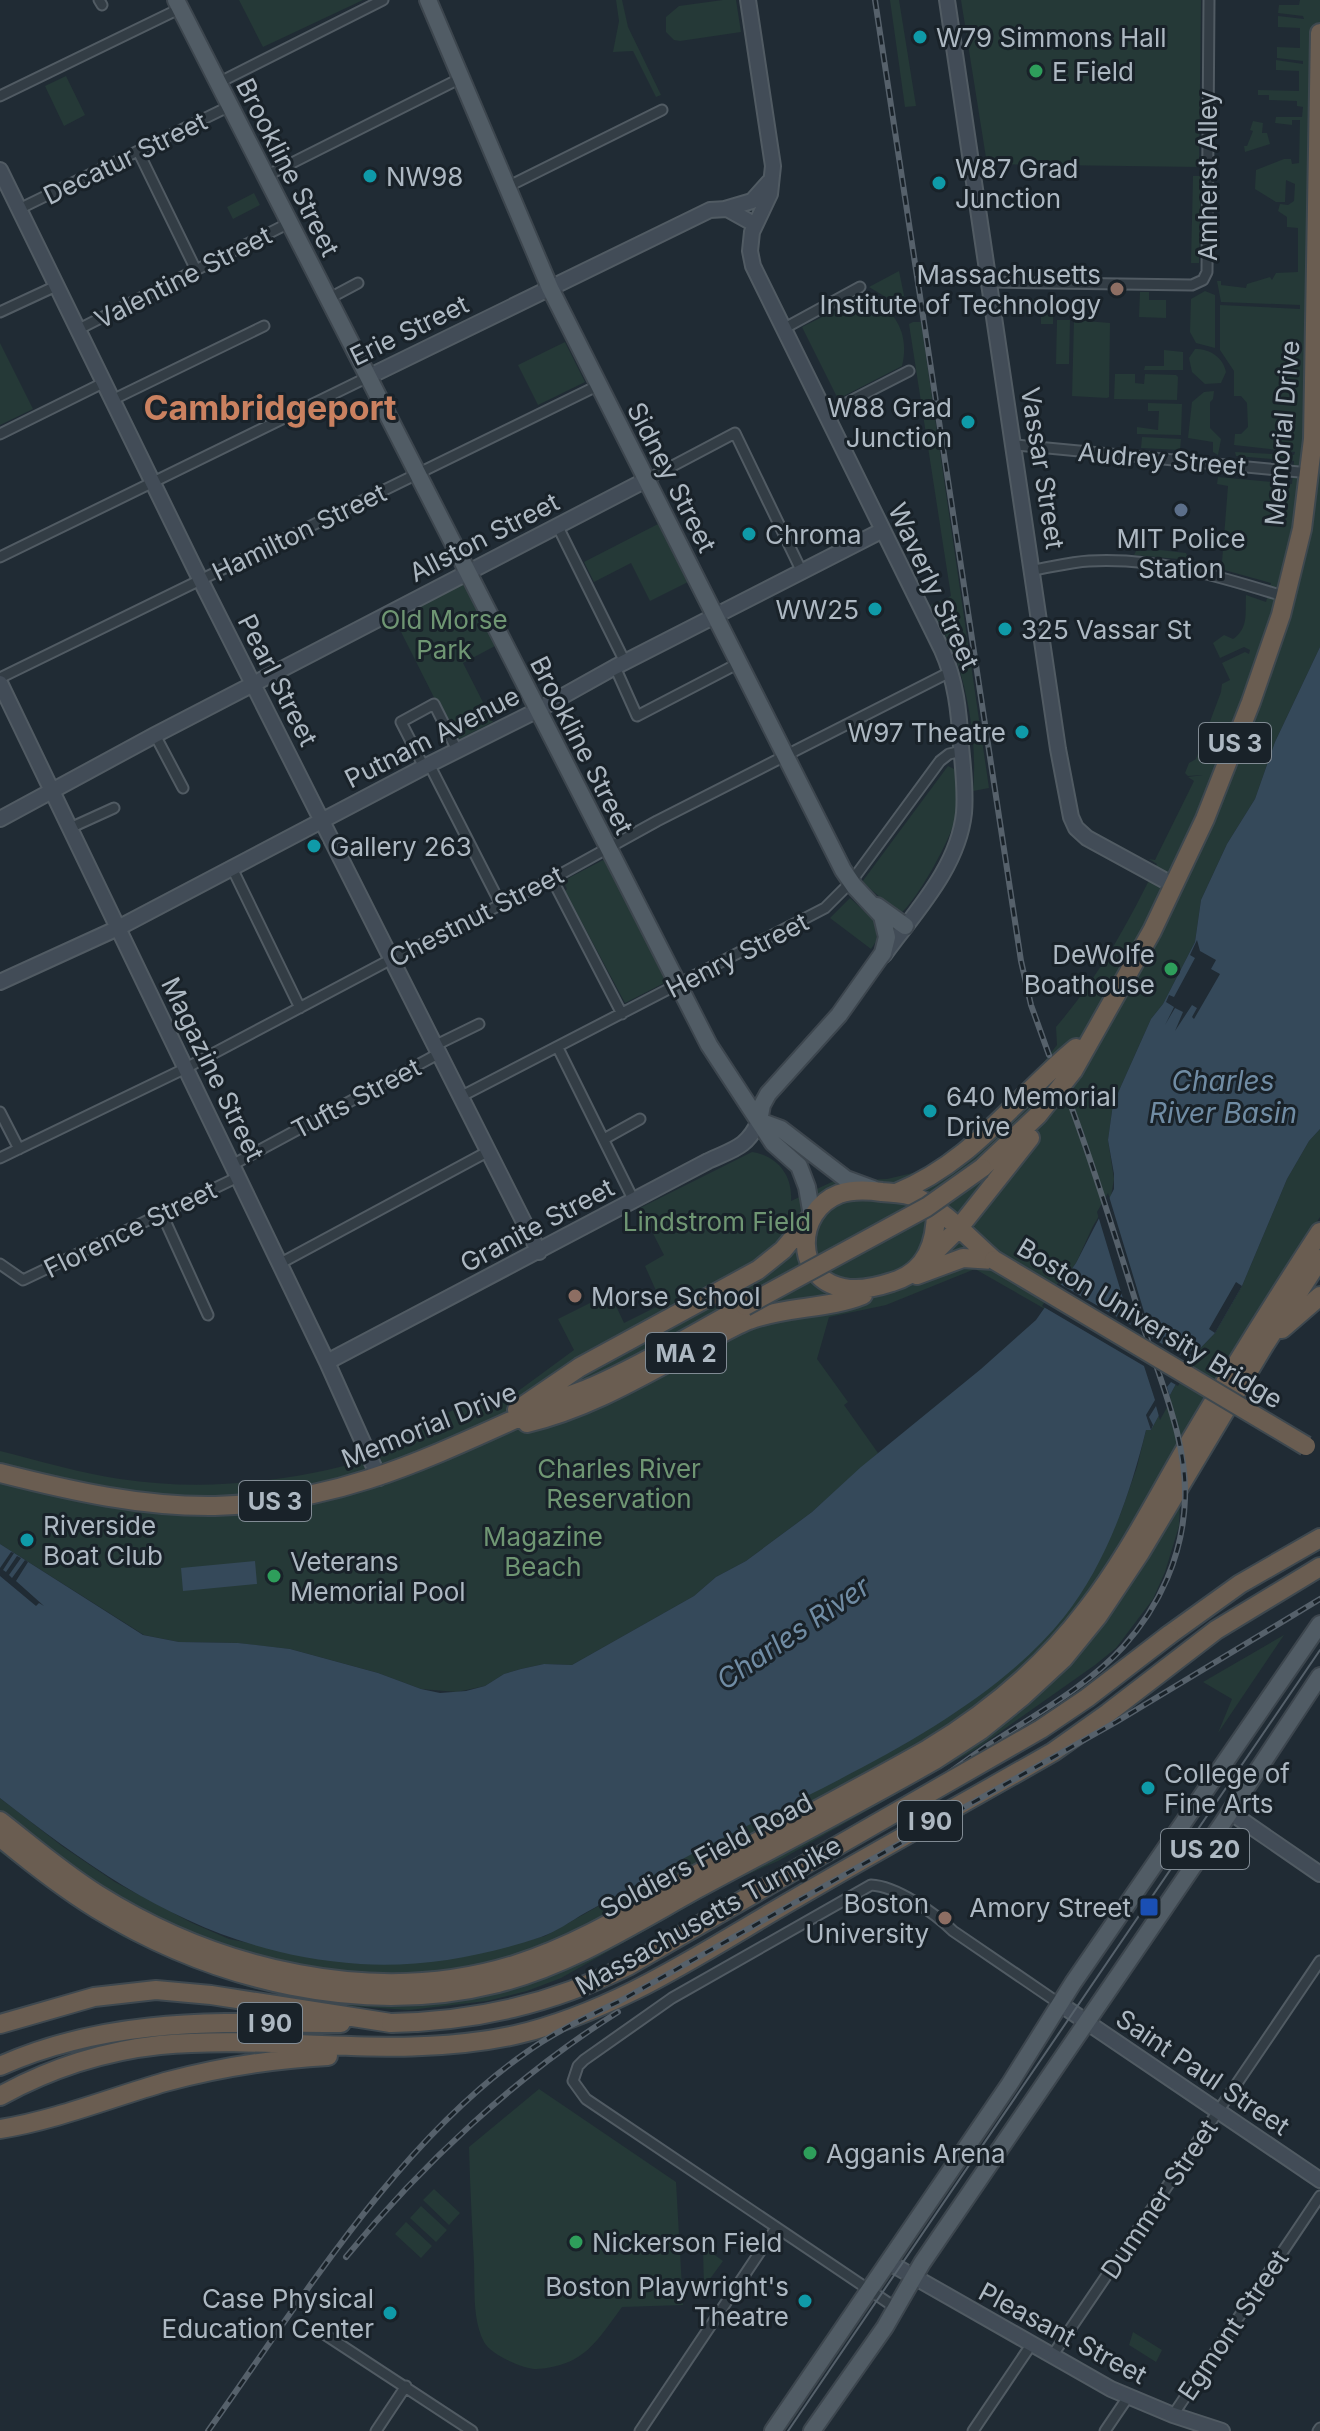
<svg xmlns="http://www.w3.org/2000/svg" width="1320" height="2431" font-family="Inter,sans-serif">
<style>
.green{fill:#253937}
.water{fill:#35495a}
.pier{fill:#202b34}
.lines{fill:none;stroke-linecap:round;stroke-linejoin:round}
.street-casing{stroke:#515b63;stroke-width:13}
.secondary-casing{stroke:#515b63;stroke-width:18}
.primary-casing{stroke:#3d464e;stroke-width:20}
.highway-casing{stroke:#3e484f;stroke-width:22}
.street{stroke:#333d45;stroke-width:9}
.secondary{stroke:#424c57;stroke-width:14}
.primary{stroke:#515c65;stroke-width:16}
.highway{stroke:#6a5d51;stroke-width:18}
.tram{stroke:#56616b;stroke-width:2}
.rail-casing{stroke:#56616b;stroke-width:6}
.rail{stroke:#192229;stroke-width:3;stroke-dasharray:9;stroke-linecap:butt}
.highway-bridge-casing{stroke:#3e484f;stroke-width:22;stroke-linecap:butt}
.highway-bridge{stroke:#6a5d51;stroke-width:18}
.culture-dot{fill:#0f9aa8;stroke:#192229;stroke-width:3}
.leisure-dot{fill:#2e9e5b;stroke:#192229;stroke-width:3}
.education-dot{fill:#8d6e63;stroke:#192229;stroke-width:3}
.service-dot{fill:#5c6f8a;stroke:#192229;stroke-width:3}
.transit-dot{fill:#1a4fb4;stroke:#192229;stroke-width:3}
.labels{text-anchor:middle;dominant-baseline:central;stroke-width:6;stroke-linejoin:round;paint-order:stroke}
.shield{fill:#192229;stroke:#818b94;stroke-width:2}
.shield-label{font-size:24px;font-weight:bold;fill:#adb8c2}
.poi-label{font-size:26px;fill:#adb8c2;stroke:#192229;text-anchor:start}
.street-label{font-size:26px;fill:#adb8c2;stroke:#192229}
.park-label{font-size:26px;fill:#6f9673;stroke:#192229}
.water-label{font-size:28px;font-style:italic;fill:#708ca4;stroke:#192229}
.district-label{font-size:34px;font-weight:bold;fill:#ca8160;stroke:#192229}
</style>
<rect width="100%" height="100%" fill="#202b34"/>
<path class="green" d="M239,0H363L263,47Z
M616,0H622L628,27L661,95L656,97L633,51L613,52L619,21Z
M723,0H736L741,32L680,41L674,40L666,32V17L679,6Z
M890,0H899L916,106L905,107Z
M961,0H1201L1199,167L987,164Z
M1300,0H1320V647L1275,742L1255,799L1227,844L1201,900L1195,942L1163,1004L1151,1019L1113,1104L1108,1140L1114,1179L1111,1196L1093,1226L1076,1263L1045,1309L975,1269L886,1305L829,1317L817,1359L848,1402L844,1405L878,1453L812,1512L746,1561L716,1577L694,1596L572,1665L544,1664L521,1669L504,1674L485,1686L457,1692L421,1689L378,1673L290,1649L237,1643L179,1642L144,1635L0,1544V1451C40,1461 80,1473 120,1479C206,1492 288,1482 371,1459L367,1450L477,1399L499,1405L574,1350L558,1319L610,1293L624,1323L662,1304L645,1266L664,1255L640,1208L752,1152C777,1156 793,1175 791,1201L834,1181L887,1179L921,1171L971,1134L1035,1073L1057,1045L1056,1027C1098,978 1129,922 1157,864L1149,859L1155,860L1194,781L1188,777L1203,775L1188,776L1185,773L1189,763L1196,759L1221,692L1222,684L1230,680L1222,663L1245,652L1249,654L1250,650L1244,647L1220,658L1213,643L1224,635L1233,639C1249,628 1245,613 1246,595L1266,602L1271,583L1210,566V562H1222L1228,486L1217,484L1218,477L1292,484L1294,461L1236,456L1235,452L1294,455L1295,452L1234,445L1235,434H1241L1248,427L1247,403L1241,396H1234V371L1220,350V305L1300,309V305L1221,302L1217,281H1221V285L1246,288L1247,284L1270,277L1272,280L1276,273L1298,272V228L1287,227V217L1278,211L1280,204L1288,205L1294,201L1295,184L1286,180L1285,202H1276L1255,189L1256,170L1284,159H1291L1292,164L1299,163L1300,120H1292V125L1275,123L1276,117H1302L1303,107L1297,106V101L1269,100V95H1258V90L1299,91V71L1276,70V60L1303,64V61L1277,58V47L1300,48V28L1278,27V16L1304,19L1303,16L1278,13L1279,5H1299Z
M66,76L85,115L64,126L45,86Z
M1253,121L1263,123L1262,133H1267L1270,144L1245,152L1244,146H1247L1253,131L1250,130Z
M1193,176H1201L1199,263H1191Z
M254,193L260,205L233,219L227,207Z
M899,271L906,305L904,308L869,287Z
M1205,291L1215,295V348L1196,343L1190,332L1191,299Z
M1140,292H1149V300H1166V318L1139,317Z
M868,294C895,311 910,333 902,366L838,399L802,327Z
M1022,299H1040V310H1053V324H1041V313H1021Z
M1057,320H1070L1069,364H1056Z
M1074,320L1110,323L1109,397L1107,398L1072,396Z
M913,322H921L989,788L973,791C977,750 970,701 957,662C950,643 939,624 931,605L951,596L909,324Z
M565,342L585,382L538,405L518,365Z
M0,343L33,409L0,425Z
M1195,349C1210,349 1223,357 1226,372L1221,383L1205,384L1192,372L1189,358Z
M1164,350L1183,352V370H1144L1145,366H1164Z
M1115,374H1135V383L1144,384L1145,374L1176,375L1178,377L1177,400L1114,399Z
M1214,391L1213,399L1210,402V428L1221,439L1218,455L1213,452V442L1188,438L1192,402L1204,392Z
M1148,403L1182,404L1181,435L1137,434V427L1158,430L1159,411H1148Z
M1142,437L1181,439L1180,450L1141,448Z
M658,524L688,582L650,601L631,563L594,582L584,562Z
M1160,550L1186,553L1189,560L1134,555L1136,551Z
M464,584L495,646L463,663L493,722L456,741L395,620Z
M948,766L956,770C957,783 959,796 958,809C955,832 918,900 900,914L862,882Z
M603,860L607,863L666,982L625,1003L565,891L567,889L563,881Z
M850,898L876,922L877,940L871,949L830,918Z
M1320,1129V1217L1279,1280L1180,1497L1179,1526L1165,1572L1153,1599L1116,1648L1095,1665L976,1749L778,1861L733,1881L561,1978L527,1991L487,2001L409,2010L335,2005L248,1987L187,1966L123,1937L63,1899L0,1852V1798L62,1846L115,1882L192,1923L229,1939L360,1964L413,1963L461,1957L545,1936L693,1853L856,1770L1120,1515L1137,1467L1146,1430H1151L1189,1360L1215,1333L1242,1286L1287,1179L1309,1141Z
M1284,1635L1282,1638L1218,1733L1232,1699L1203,1682Z
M539,2089L676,2182L683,2305L622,2307C597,2341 584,2366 537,2369C523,2369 491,2355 484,2342C472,2319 475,2288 474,2263C472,2224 470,2186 469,2147Z
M434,2189L460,2213L449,2225L423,2200Z
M421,2206L447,2230L436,2242L410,2218Z
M406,2222L432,2246L421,2258L395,2234Z
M705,2248L723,2261L704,2287L703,2250Z
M1133,2332L1162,2350L1156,2362L1129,2345Z"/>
<path class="water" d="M1320,647V1129L1309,1141L1287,1179L1242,1286L1215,1333L1189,1360L1151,1430H1146C1130,1495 1106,1564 1064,1617C978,1725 810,1791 690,1855C655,1874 620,1894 585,1913C571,1921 556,1932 541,1937C484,1956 420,1968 360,1964C214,1954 111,1885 0,1798V1544L143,1635L179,1642L238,1643L290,1649L378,1673L421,1689L440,1693L466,1691L485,1686L504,1674L521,1669L544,1664L572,1665L694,1596L716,1577L746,1561L812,1512L861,1467L981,1369L1036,1320L1076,1263L1114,1189V1174L1108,1140L1113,1104L1151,1019L1163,1004L1195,942L1201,900L1227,844L1255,799L1275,742Z
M255,1561L257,1584L183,1591L181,1568Z"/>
<path class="pier" d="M1197,940L1200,951L1216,960L1211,969L1220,974L1194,1019L1192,1017L1197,1008L1192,1005L1175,1031L1183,1012L1175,1008L1165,1025L1174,1007L1166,1002L1169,995L1174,997L1195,958L1190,955Z
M1108,1193L1152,1338L1181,1355L1188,1350L1196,1351L1185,1357L1192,1362L1178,1386L1171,1382L1167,1387L1171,1400L1160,1420L1156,1406L1149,1417L1153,1425L1151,1430L1146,1415L1155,1400L1144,1366L1042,1306L1058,1283L1131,1325L1097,1212Z
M1236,1282L1242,1286L1215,1333L1209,1329Z
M11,1552L14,1553L3,1570L6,1572L17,1556L21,1558L9,1575L12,1578L25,1560L28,1562L16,1581L44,1606L39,1603L36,1606L0,1576V1568Z"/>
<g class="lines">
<defs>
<path id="street" d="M99,0L102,5
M218,83L383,0
M0,96L181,8
M138,151L196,270
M266,176L461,78
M507,187L662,110
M19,209L230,106
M990,282L1192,285L1203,280L1207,272L1209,0
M328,299L358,283
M0,312L56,286
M783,329L860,287
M77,330L289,223
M112,400L264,326
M825,414L909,371
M0,434L103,383
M1015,445L1310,473
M646,480L735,433L802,572
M558,527L625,662
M0,557L368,377
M1034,570C1052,567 1071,562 1089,561C1158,557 1222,577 1286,597
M615,667L637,716L739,663
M0,678L599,385
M155,735L183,788
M429,764L501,905
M424,767L401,722L434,704L457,750
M70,828L114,808
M232,868L300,1008
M552,879L622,1014
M434,1046L479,1024
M558,1048L634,1201
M460,1097L825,908L851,882L940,761L949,754L962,751
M0,1112L19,1149
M604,1139L640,1119
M0,1158L186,1068L384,963L552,879L657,821L950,672
M232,1165L438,1054
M162,1214L208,1315
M0,1264L23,1280L238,1177
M279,1264L487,1152
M896,2308L586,2099L573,2081L578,2066L584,2060L672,1998L871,1885C896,1886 935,1913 953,1931L1060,2004
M318,2330L472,2431
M1052,2356L1320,1961
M1173,2415L1320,2196
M376,2431L406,2386
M640,2431L776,2228
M973,2431L1031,2345
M1105,2431L1128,2397
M1318,2431L1320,2428"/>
<path id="secondary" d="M748,0L773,166L770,194L752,232L750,251L753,266L942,650C956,681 959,712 961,746C963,768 966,791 964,813C958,868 915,912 884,955
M947,0L1058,749L1071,817L1076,828L1087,838L1175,886
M0,170L195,569L539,1252
M725,209L752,201L769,182
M368,377L710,210L727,209L754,224
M0,683L327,1362L379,1478
M0,819L155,735L646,480
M0,982L118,928L424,767L538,710L615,667L883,530
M327,1362L708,1161C733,1149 747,1148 759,1121
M1230,1812L1320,1874
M1060,2004L1320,2180
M888,2262L1111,2389L1173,2415L1222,2431"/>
<path id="primary" d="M176,0L709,1045L773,1143L799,1166L807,1187L812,1216
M428,0L550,288L843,870L854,886L882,916L887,937L883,953L839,1015L768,1094L762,1105L759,1121
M877,906L905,926
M759,1121L781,1129L846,1179L873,1189
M773,2431L1009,2085L1073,1983L1320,1624
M812,2431L885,2327L922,2263L1224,1821L1320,1676"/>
<path id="highway" d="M982,1168L1038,1115L1073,1071L1152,931L1205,819L1251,702L1281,615L1302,529L1313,439L1320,33
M896,1193C973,1162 1015,1098 1076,1048
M936,1210C936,1242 927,1272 892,1282C877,1287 859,1291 844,1288C793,1279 795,1211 839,1194C853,1189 868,1190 882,1192C894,1193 907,1193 918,1198C946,1212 971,1240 994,1260
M931,1256L958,1229L1030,1138
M917,1275L963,1258L994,1260
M1282,1329L1320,1296
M517,1410L580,1367L758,1270L783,1250L808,1220
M527,1423C586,1409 637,1379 689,1351C709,1341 729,1328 749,1320C787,1306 829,1309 863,1295
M0,1473C71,1491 142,1507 215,1506C344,1502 430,1457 544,1406C560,1398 578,1393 594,1386C646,1363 695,1333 745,1306
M1169,1635L1240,1584L1320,1538
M0,1821C32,1846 62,1872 97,1894C218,1970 375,2008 514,1965C582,1944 643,1904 704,1870C779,1830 854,1791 928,1749C989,1712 1044,1666 1087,1609C1129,1555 1160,1491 1195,1433C1235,1365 1277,1298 1320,1232
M0,1837C31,1863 63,1888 97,1909C215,1981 363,2017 498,1983C569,1965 632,1925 695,1890C775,1847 856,1805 935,1760L981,1730L1023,1696L1063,1659L1098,1616L1140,1553L1265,1344L1320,1259
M0,2024L94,1997L156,1990L211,1995L391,2023
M0,2066C112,2016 222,2023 341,2023
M0,2096C49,2069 104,2051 160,2045C278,2034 398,2061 515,2035C615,2012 703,1952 791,1901C878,1850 966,1802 1053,1752L1108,1713L1216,1630L1320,1567
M0,2129C56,2120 110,2098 165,2082C217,2068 273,2059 328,2056"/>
</defs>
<use href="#street" class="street-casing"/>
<use href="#secondary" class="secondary-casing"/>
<use href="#primary" class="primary-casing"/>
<use href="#highway" class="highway-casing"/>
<use href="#street" class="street"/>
<use href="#secondary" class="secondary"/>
<use href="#primary" class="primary"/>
<use href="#highway" class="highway"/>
<path class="tram" d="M788,2431L1320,1650"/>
<defs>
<path id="rail" d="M875,0L1021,961L1031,1005L1049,1055
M644,1962C712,1923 783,1887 849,1845C896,1814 940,1778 987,1746C1031,1717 1088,1686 1123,1647C1160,1606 1183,1555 1185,1499C1187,1443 1163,1388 1146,1335C1122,1258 1099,1181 1071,1106
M346,2257C422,2164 516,2076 618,2012
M208,2431C299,2304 395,2145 524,2054C554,2032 587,2017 620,2001L1116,1722L1320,1599"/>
</defs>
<use href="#rail" class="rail-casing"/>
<use href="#rail" class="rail"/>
<defs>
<path id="highway-bridge" d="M994,1260L1306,1446
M745,1306L927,1207L982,1168
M391,2023C476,2021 552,2004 628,1966L1041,1729L1087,1698L1169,1635"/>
</defs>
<use href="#highway-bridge" class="highway-bridge-casing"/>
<use href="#highway-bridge" class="highway-bridge"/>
</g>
<g class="culture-dot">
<circle cx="920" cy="37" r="8"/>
<circle cx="370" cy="176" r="8"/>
<circle cx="939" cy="183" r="8"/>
<circle cx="968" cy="422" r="8"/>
<circle cx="749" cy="534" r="8"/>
<circle cx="875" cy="609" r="8"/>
<circle cx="1005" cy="629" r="8"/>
<circle cx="1022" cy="732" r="8"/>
<circle cx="314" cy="846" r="8"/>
<circle cx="930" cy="1111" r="8"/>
<circle cx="27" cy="1540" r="8"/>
<circle cx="1148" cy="1788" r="8"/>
<circle cx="805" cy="2301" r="8"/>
<circle cx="390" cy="2313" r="8"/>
</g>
<g class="leisure-dot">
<circle cx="1036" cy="71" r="8"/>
<circle cx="1171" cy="969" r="8"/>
<circle cx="274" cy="1576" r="8"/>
<circle cx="810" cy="2153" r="8"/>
<circle cx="576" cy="2242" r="8"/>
</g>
<g class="education-dot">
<circle cx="1117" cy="289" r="8"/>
<circle cx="575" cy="1296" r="8"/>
<circle cx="945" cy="1918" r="8"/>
</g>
<circle class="service-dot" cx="1181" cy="510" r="8"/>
<rect class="transit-dot" x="1139" y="1897" width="20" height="20" rx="4"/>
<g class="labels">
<g class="shield">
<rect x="1199" y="723" width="72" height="40" rx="6"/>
<rect x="646" y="1333" width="80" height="40" rx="6"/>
<rect x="239" y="1481" width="72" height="40" rx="6"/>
<rect x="898" y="1801" width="64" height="40" rx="6"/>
<rect x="1161" y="1829" width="88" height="40" rx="6"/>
<rect x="238" y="2003" width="64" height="40" rx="6"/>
</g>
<g class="shield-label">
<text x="1235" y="743">US 3</text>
<text x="686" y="1353">MA 2</text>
<text x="275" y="1501">US 3</text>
<text x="930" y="1821">I 90</text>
<text x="1205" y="1849">US 20</text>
<text x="270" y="2023">I 90</text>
</g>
<g class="poi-label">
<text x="936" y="37">W79 Simmons Hall</text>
<text x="1052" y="71">E Field</text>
<text x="955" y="168">W87 Grad<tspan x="955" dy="30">Junction</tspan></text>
<text x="386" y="176">NW98</text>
<text x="1101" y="274" text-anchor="end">Massachusetts<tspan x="1101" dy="30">Institute of Technology</tspan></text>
<text x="952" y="407" text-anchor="end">W88 Grad<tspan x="952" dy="30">Junction</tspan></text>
<text x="765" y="534">Chroma</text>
<text x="1181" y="538" text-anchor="middle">MIT Police<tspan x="1181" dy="30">Station</tspan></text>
<text x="859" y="609" text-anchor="end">WW25</text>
<text x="1021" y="629">325 Vassar St</text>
<text x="1006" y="732" text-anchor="end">W97 Theatre</text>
<text x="330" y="846">Gallery 263</text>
<text x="1155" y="954" text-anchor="end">DeWolfe<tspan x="1155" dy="30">Boathouse</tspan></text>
<text x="946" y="1096">640 Memorial<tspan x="946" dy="30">Drive</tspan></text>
<text x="591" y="1296">Morse School</text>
<text x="43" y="1525">Riverside<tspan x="43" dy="30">Boat Club</tspan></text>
<text x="290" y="1561">Veterans<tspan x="290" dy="30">Memorial Pool</tspan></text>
<text x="1164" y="1773">College of<tspan x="1164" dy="30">Fine Arts</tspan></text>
<text x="929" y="1903" text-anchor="end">Boston<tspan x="929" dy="30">University</tspan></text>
<text x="1131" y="1907" text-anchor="end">Amory Street</text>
<text x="826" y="2153">Agganis Arena</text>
<text x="592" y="2242">Nickerson Field</text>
<text x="789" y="2286" text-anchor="end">Boston Playwright's<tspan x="789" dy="30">Theatre</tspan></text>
<text x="374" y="2298" text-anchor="end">Case Physical<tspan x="374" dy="30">Education Center</tspan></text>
</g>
<g class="street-label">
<text transform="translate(125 158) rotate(-26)">Decatur Street</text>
<text transform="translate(288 167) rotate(63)">Brookline Street</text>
<text transform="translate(1207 176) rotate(-90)">Amherst Alley</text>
<text transform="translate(183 277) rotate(-27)">Valentine Street</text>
<text transform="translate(409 330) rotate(-26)">Erie Street</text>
<text transform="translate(1282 433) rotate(-85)">Memorial Drive</text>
<text transform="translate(1162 459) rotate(5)">Audrey Street</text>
<text transform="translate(1043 468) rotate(81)">Vassar Street</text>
<text transform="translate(672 477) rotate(63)">Sidney Street</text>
<text transform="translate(299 532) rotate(-26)">Hamilton Street</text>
<text transform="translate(484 537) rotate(-27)">Allston Street</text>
<text transform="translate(934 586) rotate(65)">Waverly Street</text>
<text transform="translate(278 680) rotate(63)">Pearl Street</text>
<text transform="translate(432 737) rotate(-27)">Putnam Avenue</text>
<text transform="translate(582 745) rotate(63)">Brookline Street</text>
<text transform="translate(476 916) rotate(-27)">Chestnut Street</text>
<text transform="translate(737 955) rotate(-27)">Henry Street</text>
<text transform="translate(213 1069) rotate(64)">Magazine Street</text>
<text transform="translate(356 1098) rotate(-28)">Tufts Street</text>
<text transform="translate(537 1225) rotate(-28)">Granite Street</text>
<text transform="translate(130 1229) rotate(-26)">Florence Street</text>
<text transform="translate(1150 1323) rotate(31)">Boston University Bridge</text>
<text transform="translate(429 1425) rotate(-22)">Memorial Drive</text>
<text transform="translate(706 1855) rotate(-28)">Soldiers Field Road</text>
<text transform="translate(708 1915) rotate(-29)">Massachusetts Turnpike</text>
<text transform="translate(1203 2072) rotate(34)">Saint Paul Street</text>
<text transform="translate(1159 2199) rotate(-56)">Dummer Street</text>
<text transform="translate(1233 2325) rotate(-56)">Egmont Street</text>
<text transform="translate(1063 2333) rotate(28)">Pleasant Street</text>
</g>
<g class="park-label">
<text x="444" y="619">Old Morse<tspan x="444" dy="30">Park</tspan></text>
<text x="717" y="1221">Lindstrom Field</text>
<text x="619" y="1468">Charles River<tspan x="619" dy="30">Reservation</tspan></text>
<text x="543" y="1536">Magazine<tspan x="543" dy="30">Beach</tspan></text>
</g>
<g class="water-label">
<text x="1223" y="1081">Charles<tspan x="1223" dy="32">River Basin</tspan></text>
<text transform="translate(793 1633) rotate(-34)">Charles River</text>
</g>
<g class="district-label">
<text x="270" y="407">Cambridgeport</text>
</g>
</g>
</svg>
